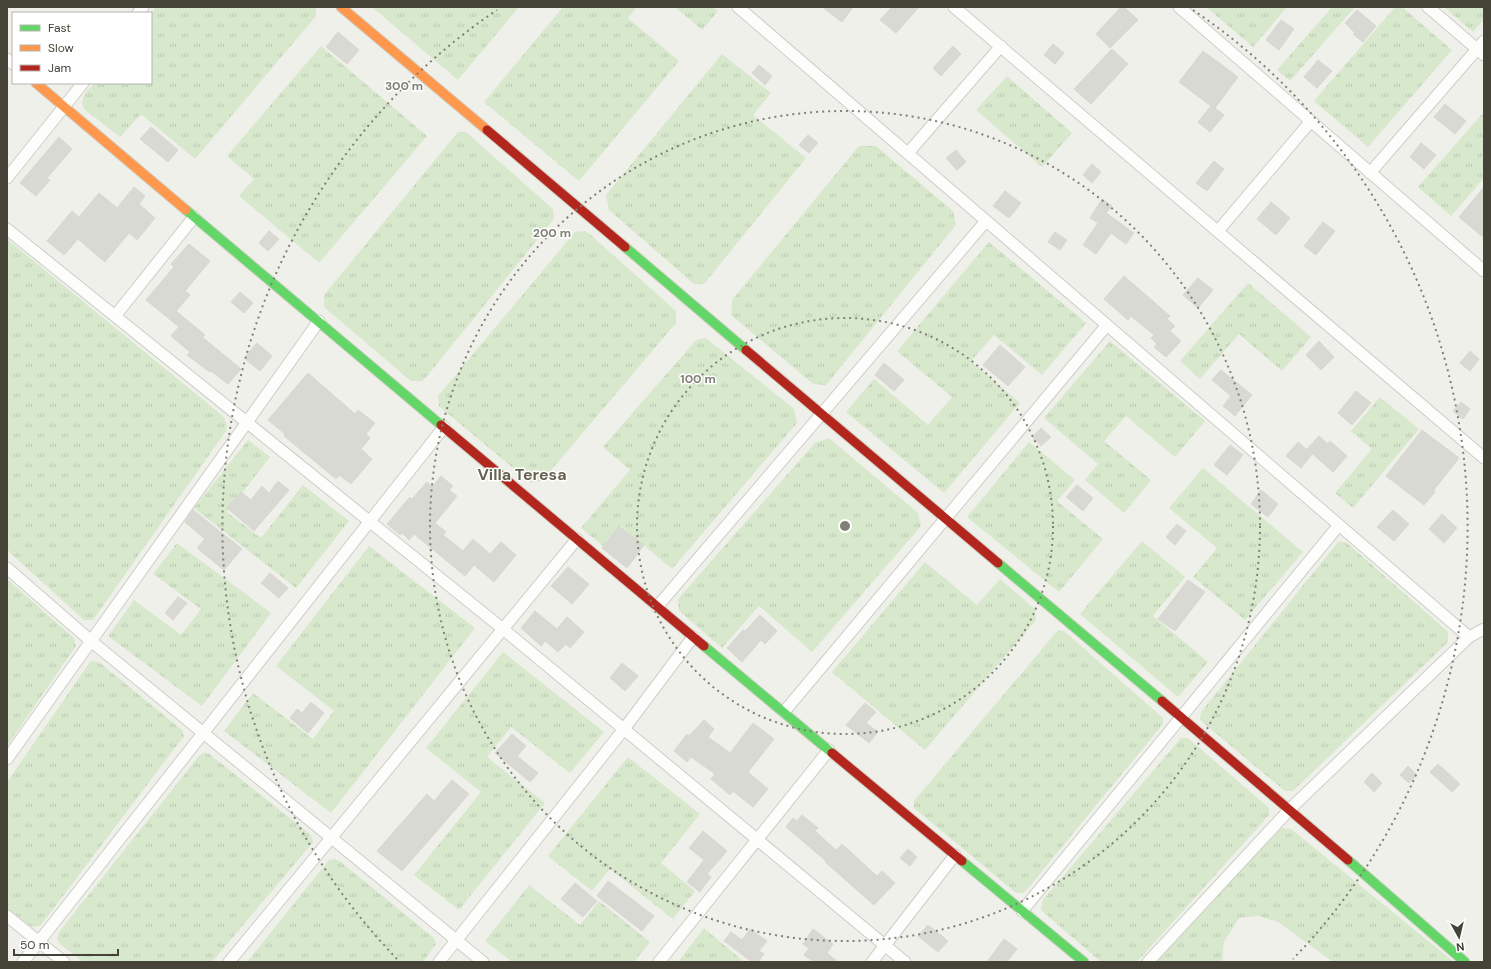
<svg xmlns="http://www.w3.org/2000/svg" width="1491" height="969" font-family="'DM Sans',sans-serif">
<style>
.grass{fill:url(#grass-tufts)}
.building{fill:#d9d9d3;stroke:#d8d7d0}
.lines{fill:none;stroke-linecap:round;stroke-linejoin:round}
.street-casing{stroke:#cecec8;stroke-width:13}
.fast-casing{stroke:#cecec2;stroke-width:11}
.slow-casing{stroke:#cecec2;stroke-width:11}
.jam-casing{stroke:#cecec2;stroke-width:11}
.street{stroke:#fdfdfc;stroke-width:11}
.fast{stroke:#63d668;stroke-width:9}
.slow{stroke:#ff974d;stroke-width:9}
.jam{stroke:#b3261e;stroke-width:9}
.ring{fill:none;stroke:#818076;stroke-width:2;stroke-dasharray:2 4}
.labels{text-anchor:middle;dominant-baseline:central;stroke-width:3;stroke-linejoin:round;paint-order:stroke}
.district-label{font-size:16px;font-weight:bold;fill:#666350;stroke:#fff}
.centre{fill:#818076;stroke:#fff;stroke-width:2}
.ring-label{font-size:12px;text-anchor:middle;font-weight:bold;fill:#818076;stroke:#fff;stroke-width:3;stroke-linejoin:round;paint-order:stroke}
</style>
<defs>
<pattern id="grass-tufts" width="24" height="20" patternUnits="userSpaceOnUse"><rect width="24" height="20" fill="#d7e8cd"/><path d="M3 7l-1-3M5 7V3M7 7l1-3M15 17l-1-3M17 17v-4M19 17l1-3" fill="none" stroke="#bac8b1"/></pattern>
</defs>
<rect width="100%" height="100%" fill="#f0f0ea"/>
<path class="grass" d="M156,7H316V16L195,159L141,114L120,137L84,109C79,97 87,92 94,83H151V14Z
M372,7H519L458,80Z
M563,7H637L628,18L679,61L579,181L484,102Z
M675,7H713L718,11L702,30Z
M1206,7H1287L1253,47Z
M1332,7H1355L1290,81L1277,70Z
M1395,7H1402L1452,50L1368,147L1314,101Z
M1444,7H1484V19L1473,32Z
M321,46L427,136L319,263L239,196L254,179L227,156Z
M722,54L771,93L753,115L806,158L704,284H694L609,210L606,195Z
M1007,76L1072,133L1042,167L976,110Z
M1484,112V178L1451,216L1418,187Z
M458,132H466L553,209L554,219L423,381H411L324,307V295Z
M859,146H876L953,211L956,225L826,385L813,384L731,315L732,300Z
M586,231L676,311V323L542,481L531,483L439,406L438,396L575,232Z
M7,239L224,417L227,425L226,431L93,620H84L7,550Z
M989,242L1086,323L1042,375L994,335L971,361L1020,403L944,493L846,412L874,379L928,425L952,397L897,351Z
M1248,283L1311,337L1282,371L1239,334L1200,379L1180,361Z
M706,338L794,409L797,423L672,569L621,526L603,546L581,528L630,470L603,447L696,340Z
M1110,341L1205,421L1175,457L1126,416L1104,441L1151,480L1124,513L1085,480L1098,464L1044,418Z
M1380,397L1419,429L1353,508L1335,493L1372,449L1351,431Z
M829,438L918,513L921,526L812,652L759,606L722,648L679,611L678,599L815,443Z
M248,440L270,457L227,512L261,538L303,485L349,521L296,588L194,508Z
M1029,442L1075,480L1057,501L1103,539L1059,592L967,517Z
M1203,468L1303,552L1245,620L1193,577L1217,548L1169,508Z
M1142,541L1185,577L1153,616L1208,662L1178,697L1080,614Z
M1338,542H1346L1448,632V642L1293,791H1285L1200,720L1201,712Z
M177,543L271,613L202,706L108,636L134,600L181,635L201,609L153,574Z
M369,546L475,628L331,813L224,731L253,693L313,739L334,711L276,666Z
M925,562L977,605L1000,579L1035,609L1036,620L925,750L832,672Z
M7,579L74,638L76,646L7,746Z
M1058,630L1064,631L1163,718V724L1024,893H1016L914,808V801Z
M503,652L604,732L570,773L511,727L487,757L545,803L459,910L414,875L481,792L426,748Z
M94,661L99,662L182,730L184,736L41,925L35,927L30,926L7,908V782L90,662Z
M1181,738H1188L1269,808V815L1137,962H1101L1041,910L1042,901Z
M203,753H208L311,835L313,842L309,847L212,962H83L60,944L57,939L59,932L199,756Z
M628,757L700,814L661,863L695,891L673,919L610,869L592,891L548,856Z
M1282,828L1291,829L1454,962H1333L1278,922L1258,916L1239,918L1224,942L1222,962H1156L1278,831Z
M335,859L341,862L434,938L436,944L423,962H247L329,860Z
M529,885L580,925L599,901L650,942L634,962H512L485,941Z
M704,928L744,962H678Z"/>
<path class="building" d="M822,7H853L842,22Z
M892,7H919L896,33L880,20Z
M1121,7H1124L1138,20L1110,48L1096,34Z
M1357,10L1376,26L1363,42L1353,34L1355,33L1345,23Z
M1281,20L1294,29L1279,50L1266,40Z
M338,32L359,50L347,64L326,47Z
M1053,44L1064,53L1055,64L1044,55Z
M953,46L961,54L941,76L933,68Z
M1112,49L1128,64L1091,104L1074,89Z
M1203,51L1238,77L1215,108L1224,115L1210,132L1198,122L1211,106L1179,82Z
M1318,60L1332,71L1317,88L1304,77Z
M759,65L772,76L765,85L752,73Z
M1445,104L1466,121L1455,134L1434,117Z
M151,127L178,150L168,162L140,139Z
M808,135L818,143L809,153L799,145Z
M59,137L72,149L47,178L50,180L36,196L20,183Z
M1421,143L1436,155L1424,169L1410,157Z
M956,150L966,162L957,170L946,158Z
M1214,161L1224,169L1207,191L1196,183Z
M1092,164L1101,172L1092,183L1083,175Z
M134,187L145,196L139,204L155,218L137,240L129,233L105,262L78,239L64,255L47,241L72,211L79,217L99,193L117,208Z
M1484,187V238L1459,217Z
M1005,191L1021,203L1009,218L993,206Z
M1102,199L1112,206L1106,213L1134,233L1126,244L1111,233L1096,254L1083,245L1098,223L1090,218Z
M1271,202L1290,218L1276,235L1257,219Z
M1323,222L1335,231L1316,255L1304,246Z
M269,231L279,239L268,251L259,243Z
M1055,232L1067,240L1060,250L1048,242Z
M189,244L210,261L185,291L190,295L176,311L205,335L202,337L241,369L228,384L211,371L210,372L187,355L190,352L171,336L179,327L146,300L174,267L171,264Z
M1124,276L1170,316L1167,319L1175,326L1170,331L1181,341L1166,357L1154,347L1157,344L1151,338L1154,335L1131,316L1128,320L1104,299Z
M1198,278L1213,290L1198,308L1183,295Z
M240,292L253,303L244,313L231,302Z
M1319,341L1334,357L1321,370L1306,355Z
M257,343L272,356L260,371L244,358Z
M1000,345L1025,367L1008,386L983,365Z
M1470,351L1479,359L1470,371L1460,363Z
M884,363L904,380L894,391L875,375Z
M1221,370L1252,395L1235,416L1223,406L1231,396L1212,380Z
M308,373L355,414L358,410L375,423L366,434L370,438L361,449L372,459L351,484L339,475L336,479L284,436L285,434L268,420Z
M1356,391L1371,403L1352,425L1338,413Z
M1461,402L1470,409L1463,419L1453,411Z
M1041,428L1051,437L1041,446L1032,437Z
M1422,430L1459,458L1433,491L1435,492L1424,505L1386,476Z
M1319,436L1328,444L1330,441L1347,456L1333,472L1307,449Z
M1298,442L1312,454L1301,468L1286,456Z
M1230,445L1243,455L1227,475L1214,465Z
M441,476L453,486L449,490L457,496L435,523L446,532L443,535L463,551L473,539L490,554L501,542L516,555L494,582L474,565L465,576L414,534L409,540L402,533L400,535L387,524L410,497L412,499L427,482L432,487Z
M278,481L289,490L254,531L227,508L241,492L251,500L262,486L269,493Z
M1077,485L1093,498L1083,511L1066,497Z
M1261,490L1278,504L1268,517L1251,504Z
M193,510L242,549L224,570L197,548L205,539L185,522Z
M1393,510L1409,524L1394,541L1377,527Z
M1442,514L1457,528L1444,543L1429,529Z
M1177,524L1186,531L1175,545L1166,537Z
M619,526L644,545L627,568L602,548Z
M568,567L589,584L572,604L551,586Z
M270,573L288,588L279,598L261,583Z
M1188,580L1205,592L1175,631L1158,619Z
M178,597L187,603L173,620L165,613Z
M535,611L557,629L567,617L584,632L570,648L566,644L558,652L545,641L541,646L521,628Z
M760,615L777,631L765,644L761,640L742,662L727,648L743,630L745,631Z
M622,663L638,676L625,691L610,678Z
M311,702L324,713L308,733L290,718L297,709L302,713Z
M865,703L876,712L866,723L878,732L869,743L846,725Z
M704,720L714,729L708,737L730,753L753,723L774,739L748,772L768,789L753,807L733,791L730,795L711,779L715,774L691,757L687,762L674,751L687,734L689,736Z
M512,734L526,746L517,756L538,773L530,782L495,753Z
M1438,764L1460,784L1452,792L1430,772Z
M1408,766L1417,775L1409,783L1400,775Z
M1372,773L1382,783L1374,792L1364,782Z
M452,780L469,794L402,871L377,851L427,794L434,801Z
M802,815L818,828L815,831L836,850L842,844L877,876L882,871L895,883L874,905L825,862L826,861L786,827L793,818L797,821Z
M703,831L727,851L707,874L711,877L700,892L687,882L704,860L689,848Z
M908,849L917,857L910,866L900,858Z
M608,881L654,916L642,931L597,896Z
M575,883L597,901L583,917L561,899Z
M928,925L948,941L938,952L918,936Z
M750,929L767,941L759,951L764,954L758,962H752L724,941L731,932L742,940Z
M813,929L833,944L827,953L838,962H814L804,955L809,948L803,944Z
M1004,939L1017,949L1007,962H987Z"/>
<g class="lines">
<defs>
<path id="street" d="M738,7L1469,637
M954,7L1484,458
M1179,7L1484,271
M1428,7L1484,55
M138,13L143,7
M7,59L13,64
M908,153L1001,46
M1370,173L1484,41
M7,178L83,83
M7,229L503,629L905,962
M1218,231L1311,121
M115,316L194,217
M7,568L91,641L483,962
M657,607L986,221
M784,712L1107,325
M7,759L319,321
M1022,911L1339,525
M7,916L64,962
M23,962L444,427
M229,962L577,539
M439,962L624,729L693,637
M659,962L829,750
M872,962L955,855
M1148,962L1290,809L1469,637L1484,629"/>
<path id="fast" d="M186,210L441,425
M625,247L746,350
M998,563L1162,701
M704,646L832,753
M1348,860L1465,962
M962,861L1084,962"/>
<path id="slow" d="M341,7L487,130
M36,83L186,210"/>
<path id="jam" d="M487,130L625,247
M746,350L998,563
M441,425L704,646
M1162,701L1348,860
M832,753L962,861"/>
</defs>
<use href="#street" class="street-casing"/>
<use href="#fast" class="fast-casing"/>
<use href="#slow" class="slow-casing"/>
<use href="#jam" class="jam-casing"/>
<use href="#street" class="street"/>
<use href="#fast" class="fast"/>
<use href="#slow" class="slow"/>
<use href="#jam" class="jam"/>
</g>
<g class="ring">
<circle cx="845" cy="526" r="208"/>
<circle cx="845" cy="526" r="415"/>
<path d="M397 959A623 623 0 0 1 497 10M1193 10A623 623 0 0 1 1293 959"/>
</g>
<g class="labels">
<g class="district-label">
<text x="522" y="474">Villa Teresa</text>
</g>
</g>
<circle cx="845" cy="526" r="6" class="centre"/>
<g class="ring-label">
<text x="404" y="90">300 m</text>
<text x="552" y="237">200 m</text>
<text x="698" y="383">100 m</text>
</g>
<rect width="1491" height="969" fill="none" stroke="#454337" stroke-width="16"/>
<rect x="12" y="12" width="140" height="72" fill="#ffffff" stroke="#b5b4af"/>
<rect x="20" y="25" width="20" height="6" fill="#63d668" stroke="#b5b4af"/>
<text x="48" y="32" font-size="12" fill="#454337">Fast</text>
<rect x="20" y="45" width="20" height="6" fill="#ff974d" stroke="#b5b4af"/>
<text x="48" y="52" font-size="12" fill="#454337">Slow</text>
<rect x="20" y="65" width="20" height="6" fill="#b3261e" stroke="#b5b4af"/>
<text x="48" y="72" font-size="12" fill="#454337">Jam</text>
<g transform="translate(1459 937) rotate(172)" stroke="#ffffff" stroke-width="3" paint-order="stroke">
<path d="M0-3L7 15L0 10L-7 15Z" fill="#454337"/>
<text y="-6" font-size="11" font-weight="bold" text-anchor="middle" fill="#454337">N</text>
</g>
<path d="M14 949v6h104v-6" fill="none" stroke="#454337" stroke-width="2"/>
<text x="20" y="949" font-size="12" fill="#454337" stroke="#ffffff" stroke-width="3" paint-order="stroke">50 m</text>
</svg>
